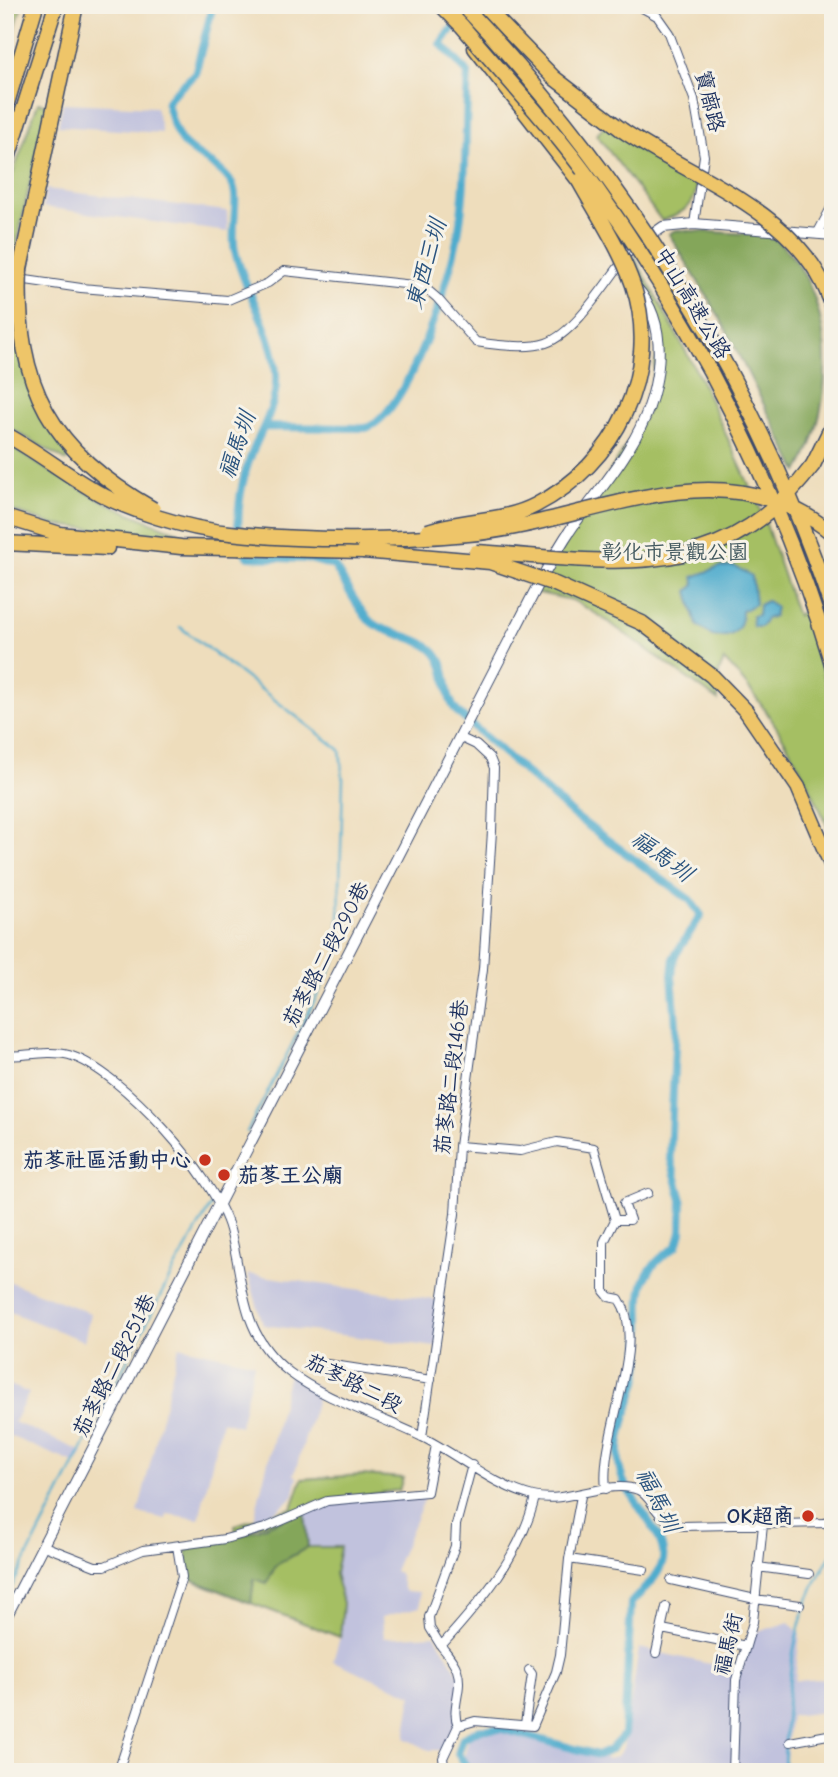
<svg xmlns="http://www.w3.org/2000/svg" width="838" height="1777" font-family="'Comic Neue','LXGW WenKai TC',sans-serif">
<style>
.industrial{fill:#c1c2dd}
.green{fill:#a5bf64;stroke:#607761;stroke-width:2}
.forest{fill:#84a65a;stroke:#506a5c;stroke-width:2}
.water{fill:#4faccd;stroke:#356e96;stroke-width:2}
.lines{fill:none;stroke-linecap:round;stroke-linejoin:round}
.stream{stroke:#4faccd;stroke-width:2.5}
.canal{stroke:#4faccd;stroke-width:8}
.minor-casing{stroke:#3b496c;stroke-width:10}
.tertiary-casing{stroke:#3b496c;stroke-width:12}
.motorway-casing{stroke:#3b496c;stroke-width:17}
.minor{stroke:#fff;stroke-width:8}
.tertiary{stroke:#fff;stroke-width:10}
.motorway{stroke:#eec569;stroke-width:14}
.motorway-bridge-casing{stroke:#3b496c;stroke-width:17;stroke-linecap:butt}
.motorway-bridge{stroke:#eec569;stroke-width:14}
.poi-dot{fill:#c8321e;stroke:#f7f3e8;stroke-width:2.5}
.labels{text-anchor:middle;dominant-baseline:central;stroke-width:6;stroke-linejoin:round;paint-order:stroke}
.street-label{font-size:21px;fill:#1b2f5e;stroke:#f7f3e8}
.park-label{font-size:21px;fill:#445a60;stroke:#f7f3e8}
.poi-label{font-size:21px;font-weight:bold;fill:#1b2f5e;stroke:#f7f3e8;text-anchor:end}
.water-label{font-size:23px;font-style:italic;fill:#2b547f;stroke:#f7f3e8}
</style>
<rect width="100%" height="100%" fill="#f7f3e8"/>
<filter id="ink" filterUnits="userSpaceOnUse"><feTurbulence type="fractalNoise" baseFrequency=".0143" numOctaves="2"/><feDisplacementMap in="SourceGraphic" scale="14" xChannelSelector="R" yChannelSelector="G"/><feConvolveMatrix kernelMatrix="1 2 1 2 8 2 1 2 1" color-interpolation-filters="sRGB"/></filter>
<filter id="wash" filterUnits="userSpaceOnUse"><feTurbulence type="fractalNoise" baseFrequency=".00686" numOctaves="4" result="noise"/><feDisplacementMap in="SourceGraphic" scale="28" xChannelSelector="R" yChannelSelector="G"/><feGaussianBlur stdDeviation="1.57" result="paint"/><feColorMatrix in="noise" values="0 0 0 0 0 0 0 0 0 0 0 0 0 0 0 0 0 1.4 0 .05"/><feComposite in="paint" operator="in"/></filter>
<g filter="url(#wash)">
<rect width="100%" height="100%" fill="#eeddbc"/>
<path class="industrial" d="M63,103L156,107L162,133L58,126Z
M46,189L227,211L228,232L43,207Z
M248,1274L442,1301L436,1347L263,1325Z
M5,1280L90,1313L84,1341L5,1310Z
M179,1346L254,1363L240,1426L222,1421L199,1519L167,1514L166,1519L138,1513Z
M290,1370L320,1389L294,1475L298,1477L293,1497L276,1511L254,1519Z
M5,1383L29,1393L14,1422L83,1452L76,1464L5,1434Z
M426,1495L394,1571L399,1573L404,1591L419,1592L420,1607L382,1617L384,1638L435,1635L461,1678L459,1719L445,1750H429L405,1738L412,1695L333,1661L340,1637L343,1603L335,1574L340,1547H308L305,1511L328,1499Z
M789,1622L800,1634L795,1681L833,1678V1711L790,1716L785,1772H476L463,1762L471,1728L522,1733L608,1759L616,1757L624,1747L639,1648L741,1671L754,1633Z"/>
<path class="green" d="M5,5H22L5,63Z
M38,103L47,104L12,266H5V196Z
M604,125L697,182C696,207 684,212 662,221L597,135Z
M628,256H634L699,376L763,515L797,616L804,610L833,706V839C806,775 773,710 724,660L719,672L718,700L600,616L572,600L534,592L647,413L659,339Z
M5,284L7,306L14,307C19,367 34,408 69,457L67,461L5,425Z
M5,443C64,481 111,509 178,532L177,537L54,525L7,509Z
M362,1475L403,1478L399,1490L313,1503L308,1510L236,1533L235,1525L292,1508L302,1479Z
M308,1547H340L335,1574L343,1603L340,1637L251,1603L254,1578Z"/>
<path class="forest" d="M675,230L770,235C838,285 838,405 798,472L720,318L669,234Z
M305,1511L308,1547L276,1565L267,1583L254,1579L251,1603L187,1578V1547L231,1539Z"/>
<path class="water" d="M734,566L752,576L755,604L742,611C743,631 732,639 712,636L697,625L688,591L695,585L693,577L719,567Z
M767,601L776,607L774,616L766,619L761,627H753L752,616L758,615L759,605Z"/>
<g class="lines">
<path class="stream" d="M180,627L340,750L343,779L338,955L247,1132
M5,1600L172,1273L211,1205
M784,1772C787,1696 787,1617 833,1553"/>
<path class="canal" d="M213,5L195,74L173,94L167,103C170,115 175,134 183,143C197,158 221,165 232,184C240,196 230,232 235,251C245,293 273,329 276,373C278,404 263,426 252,453C242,478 236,510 239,537
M264,427L366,428C409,414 452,273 459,229C467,181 465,122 468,73L441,44L459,19
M242,549L249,557L309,559L334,566C343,579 359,611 369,620C387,637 425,634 439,658C450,675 443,696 458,713L576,817L690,900L701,915L674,957L672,976L676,1025L670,1156L682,1200L681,1232L677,1246C665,1254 654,1262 647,1275C637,1293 642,1319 641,1338C641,1352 640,1368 637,1381C629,1410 614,1439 620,1470C625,1498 668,1534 663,1560C659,1578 642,1590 631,1603L624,1735L610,1750L598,1755L502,1729H480L463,1738L458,1754L471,1772"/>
</g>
</g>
<g filter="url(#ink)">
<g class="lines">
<defs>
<path id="minor" d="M637,5L657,16L669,33L694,99L704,156L694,224
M817,234L833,204
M5,277L81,288L228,300L268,283L284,271L423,286L437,298L476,342C495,345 529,349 546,343C575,333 604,285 623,261
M5,327L15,278
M5,1056C25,1056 50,1050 69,1055C121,1070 216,1178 230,1230C245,1285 239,1333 289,1372C329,1402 378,1415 422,1437C459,1455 493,1486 533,1496C567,1505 609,1478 638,1490C655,1498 652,1518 681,1526L827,1523
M459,1146L520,1151L557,1142L594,1148L615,1220
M327,1364L431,1380
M422,1437L455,1214L459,1146L483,969L492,831L494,768L490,758L476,745L459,737
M606,1489C599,1433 649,1344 619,1299L609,1297L604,1291V1242L615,1220H630L624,1203L648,1193
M44,1546L95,1566H105L143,1550L225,1539L265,1528L327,1501L427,1492L436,1445
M569,1559L644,1570
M758,1567L809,1574
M671,1580L755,1599L800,1605
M662,1629L746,1646
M441,1646L430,1628L429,1617L455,1546L456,1525L472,1465
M656,1653L666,1607
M525,1724L532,1674L529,1670
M458,1726L475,1721L533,1726L556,1672L560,1655L569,1559L581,1496
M790,1742L833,1734
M118,1772L182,1577L177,1546
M445,1772L443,1758L458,1726C450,1707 464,1689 457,1670C454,1661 447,1653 441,1646C479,1604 522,1554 535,1497
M733,1772L736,1680L753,1622L763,1525"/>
<path id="tertiary" d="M623,261L622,256L663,227L694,224L833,235
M827,1523H833
M5,1619L539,583C549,566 558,548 569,532C588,503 612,478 629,448C658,402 675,331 636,287"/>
<path id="motorway" d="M483,5L553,77L622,130
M475,48L579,181
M5,110L36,5
M5,168L56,5
M20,269L76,5
M813,465L833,424
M5,517L60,534L181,547L363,551
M5,543L107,548"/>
</defs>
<use href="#minor" class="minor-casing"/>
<use href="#tertiary" class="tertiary-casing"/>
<use href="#motorway" class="motorway-casing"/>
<use href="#minor" class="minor"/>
<use href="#tertiary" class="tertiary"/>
<use href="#motorway" class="motorway"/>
<defs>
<path id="motorway-bridge" d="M441,5L462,26C506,78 554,129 594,185C698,330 782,495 833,667
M463,5C626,177 759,386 833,612
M622,130C696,181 804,212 833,308
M20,269C15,387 51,451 153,509
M5,434C35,450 61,471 90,488C125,510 188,529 230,533C303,541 394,541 468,534C594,523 719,441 833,534
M428,531C463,518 502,523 536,505C615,465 662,372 633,285C620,248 598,215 579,181
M363,551L490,562L555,584L642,623L712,676L746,711L798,787L833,869
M476,552C611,560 720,589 813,465"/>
</defs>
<use href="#motorway-bridge" class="motorway-bridge-casing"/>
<use href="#motorway-bridge" class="motorway-bridge"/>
</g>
</g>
<g class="poi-dot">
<circle cx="205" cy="1160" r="7"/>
<circle cx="224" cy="1175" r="7"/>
<circle cx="808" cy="1516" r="7"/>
</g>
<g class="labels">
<g class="street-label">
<text transform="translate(710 101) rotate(76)">寶廍路</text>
<text transform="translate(693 303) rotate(59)">中山高速公路</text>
<text transform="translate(326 954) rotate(-62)">茄苳路二段290巷</text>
<text transform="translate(451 1077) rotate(-83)">茄苳路二段146巷</text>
<text transform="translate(114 1365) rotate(-63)">茄苳路二段251巷</text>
<text transform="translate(354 1383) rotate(27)">茄苳路二段</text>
<text transform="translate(728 1644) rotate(-77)">福馬街</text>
</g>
<g class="park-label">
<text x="675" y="552">彰化市景觀公園</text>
</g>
<g class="poi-label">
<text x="191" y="1160">茄苳社區活動中心</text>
<text x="238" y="1175" text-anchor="start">茄苳王公廟</text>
<text x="794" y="1516">OK超商</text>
</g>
<g class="water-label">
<text transform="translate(426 264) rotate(-74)">東西三圳</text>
<text transform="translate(237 445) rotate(-71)">福馬圳</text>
<text transform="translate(662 856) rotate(36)">福馬圳</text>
<text transform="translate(658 1500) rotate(63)">福馬圳</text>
</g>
</g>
<rect width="838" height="1777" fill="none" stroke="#f7f3e8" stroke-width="28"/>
</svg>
